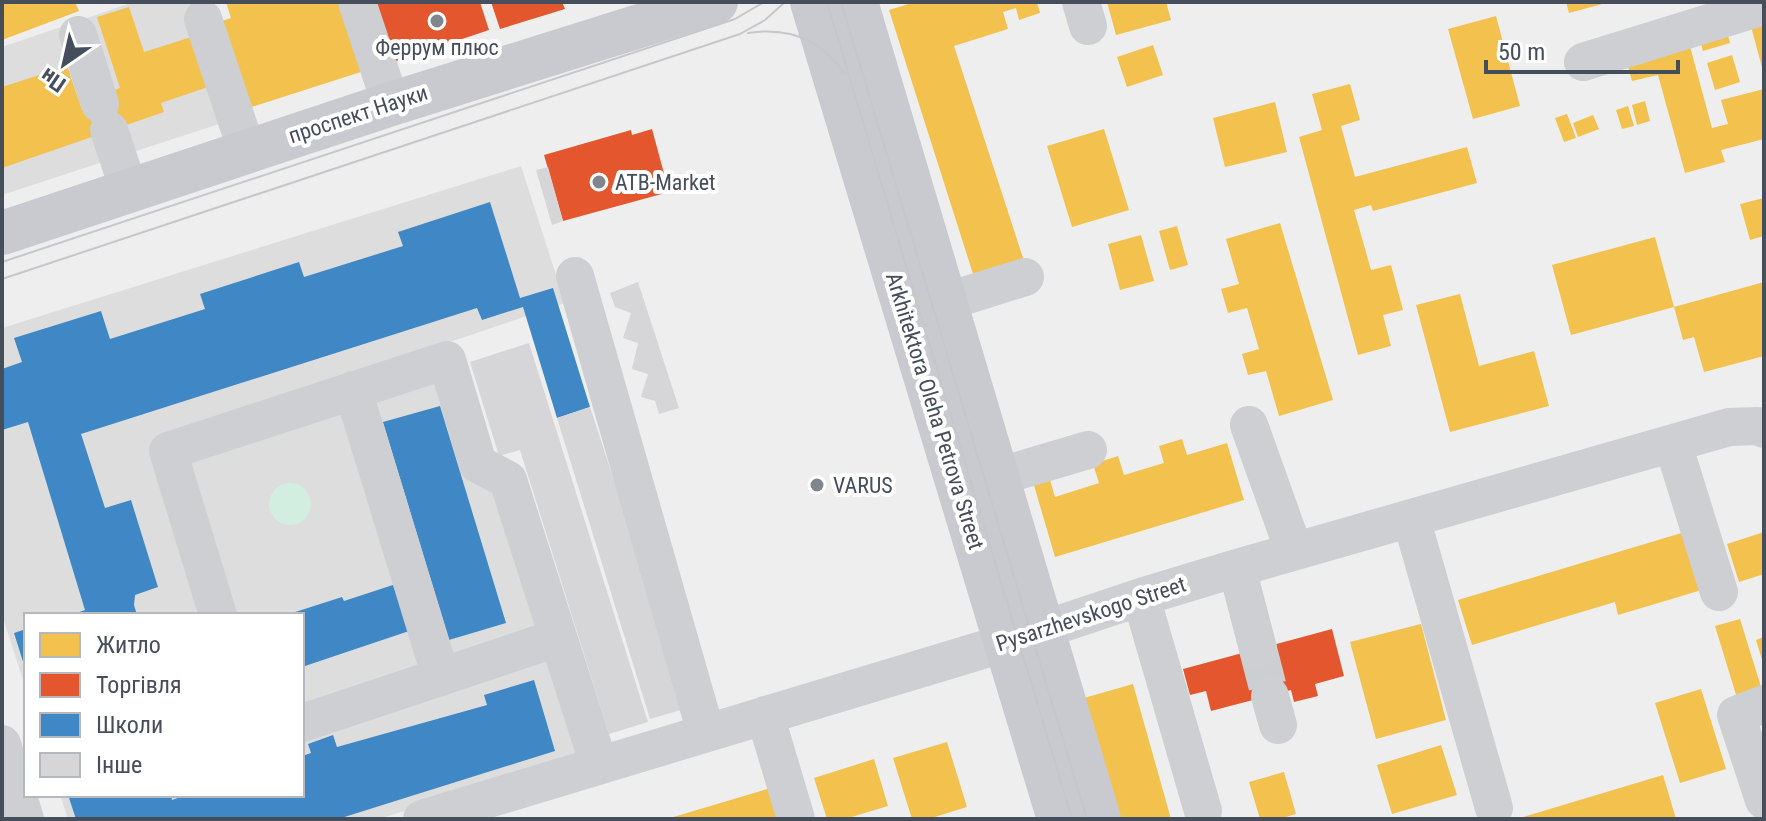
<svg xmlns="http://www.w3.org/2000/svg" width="1766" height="821" font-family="'Roboto Condensed',sans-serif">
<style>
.education{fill:#ddddde}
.green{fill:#d2eee0}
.homes{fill:#f2c14e}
.shops{fill:#e4572e}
.schools{fill:#3f88c5}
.building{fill:#d6d6d8}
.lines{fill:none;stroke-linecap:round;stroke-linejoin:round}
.minor-tunnel{stroke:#cdced1;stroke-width:38;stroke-dasharray:38 19;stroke-linecap:butt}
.minor{stroke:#cdcfd2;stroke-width:38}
.major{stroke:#c8cacf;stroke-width:44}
.tram{stroke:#c6c7c9;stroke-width:2}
.poi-dot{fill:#81868e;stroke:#fff;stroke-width:3}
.labels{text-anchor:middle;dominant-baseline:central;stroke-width:8;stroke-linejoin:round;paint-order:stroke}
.poi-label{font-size:22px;fill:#464e5b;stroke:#fff;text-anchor:start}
.street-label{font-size:22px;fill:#464e5b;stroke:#fff}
</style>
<rect width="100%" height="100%" fill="#efeeee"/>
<path class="education" d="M134,2H191L228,121L2,195V47Z
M521,166L565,303L450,342L579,756L379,819H68L60,795H302V615H26V689L2,615V328Z"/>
<path class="green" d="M269 504a21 21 0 1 1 42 0a21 21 0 1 1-42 0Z"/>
<path class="homes" d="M2,2H75L79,11L2,40Z
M226,2H341L364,71L242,110L222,21L231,18Z
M915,2H1037L1040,13L1019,20L1016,8L1003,12L1008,29L954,46L1024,261L974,277L889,10Z
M1107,2H1166L1171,20L1116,35Z
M1566,2H1606V3L1569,13Z
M129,7L144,52L198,35L214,85L161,103L164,112L2,168V87L67,66L82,110L108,101L105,93L120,88L97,17Z
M1764,15V71H1763L1749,19Z
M1496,16L1520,106L1473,119L1448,29Z
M1725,25L1730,43L1703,51L1698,33Z
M1688,39L1712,128L1728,124L1721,100L1764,89V139L1721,150L1725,162L1685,173L1658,75L1632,81L1625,56Z
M1153,45L1163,75L1127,87L1117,57Z
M1732,55L1740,82L1715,90L1707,63Z
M1350,84L1360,120L1341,126L1355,177L1467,147L1477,183L1373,211L1371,205L1354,210L1371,270L1391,265L1403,310L1383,315L1391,346L1358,355L1299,137L1322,130L1312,94Z
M1645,101L1650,121L1637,125L1632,105Z
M1275,102L1287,152L1225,167L1213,118Z
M1628,106L1634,126L1622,129L1616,110Z
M1567,114L1576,138L1564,142L1555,118Z
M1593,115L1599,129L1578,137L1573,123Z
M1104,129L1129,210L1072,227L1047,146Z
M1764,198V236L1750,240L1740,204Z
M1280,223L1333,400L1279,416L1266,371L1248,375L1242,354L1259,349L1247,308L1228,313L1221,289L1239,284L1226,239Z
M1177,226L1188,265L1170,270L1159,231Z
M1141,235L1154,281L1120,290L1108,244Z
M1655,237L1674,307L1571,335L1552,265Z
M1764,282V356L1704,372L1694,337L1683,340L1674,307Z
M1460,294L1479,366L1534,351L1549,406L1450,432L1416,305Z
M1182,439L1187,455L1227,443L1244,500L1055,557L1031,475L1047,470L1055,497L1099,483L1093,464L1118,456L1124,475L1164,463L1159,446Z
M1688,531L1705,589L1618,615L1615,602L1472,645L1458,600Z
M1764,532V574L1739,582L1727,544Z
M1740,619L1762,690L1737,698L1715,626Z
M1421,624L1446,720L1376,739L1350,642Z
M1764,637V663H1763L1756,640Z
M1133,684L1171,819H1119L1084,698Z
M1701,689L1726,769L1680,783L1655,703Z
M947,742L967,807L928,819H912L893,758Z
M1441,745L1457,795L1392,814L1377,765Z
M874,759L888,806L845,819H827L814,778Z
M1284,772L1296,814L1279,819H1260L1249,782Z
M1663,775L1676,819H1520V818Z
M774,787L784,819H670V818Z"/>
<path class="shops" d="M361,2H480L489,30L382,66Z
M491,2H562L565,9L500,29Z
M652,129L669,192L563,221L544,155L631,130L632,135Z
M1332,629L1344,676L1315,684L1318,696L1294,702L1291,690L1211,711L1206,691L1190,695L1183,669Z"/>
<path class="schools" d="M490,202L520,298L553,288L590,407L557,418L523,307L482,320L477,308L81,434L105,508L131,500L158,587L135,595L134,605L137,615H71L85,610L28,422L2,430V369L22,362L14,338L101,311L110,339L205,309L200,294L299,262L304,277L403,246L398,232Z
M440,406L506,623L449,640L383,422Z
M402,582L418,628L302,667V615L289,614L342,597L344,601Z
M26,629V668H25L14,633Z
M534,680L555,751L338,819H76L68,795H171L172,800L186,795H302V756L311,753L308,744L333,735L337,747L487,705L484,695Z"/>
<path class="building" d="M548,167L563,221L552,225L536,170Z
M638,282L679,408L659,414L655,401L641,397L648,374L632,369L638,343L623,338L631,313L615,307L610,293Z
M529,343L648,722L609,734L520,450L499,456L470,362Z
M590,407L688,708L650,719L557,418Z"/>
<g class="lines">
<path class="minor-tunnel" d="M1258,649L1270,696"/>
<path class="minor" d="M357,2L391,104
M1081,2L1088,26
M203,19L247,151
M78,35L100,104
M1583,62L1764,6
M109,130L129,190
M575,276L706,733
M945,302L1025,277
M353,390L441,677
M1249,425L1294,551
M1673,444L1719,592
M997,477L1088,450
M1411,518L1494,808
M1237,568L1258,649
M1141,597L1203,811
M218,615L168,451L447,360L478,464L508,480L599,765
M1270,696L1278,725
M1764,704L1736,715L1764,800
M765,715L796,819
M302,723L557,638
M2,744L25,819
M422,819L979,651L1141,597L1237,568L1729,427L1758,426L1764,429"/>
<path class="major" d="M812,2L1059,819
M856,2L1099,819
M2,233L391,104L716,2"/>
<path class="tram" d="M827,2L1072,819
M841,2L1087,819
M748,33C788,27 821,39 844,73
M2,262L735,19L764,2
M2,279L740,34L765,20L785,2"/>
</g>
<g class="poi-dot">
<circle cx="437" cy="21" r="8"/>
<circle cx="599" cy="182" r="8"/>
<circle cx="817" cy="485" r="8"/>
</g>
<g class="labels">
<g class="poi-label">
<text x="437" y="47" text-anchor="middle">Феррум плюс</text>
<text x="615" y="182">ATB-Market</text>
<text x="833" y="485">VARUS</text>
</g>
<g class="street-label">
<text transform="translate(358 114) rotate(-18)">проспект Науки</text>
<text transform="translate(935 411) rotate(73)">Arkhitektora Oleha Petrova Street</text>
<text transform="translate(1091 614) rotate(-18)">Pysarzhevskogo Street</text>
</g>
</g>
<rect width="1766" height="821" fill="none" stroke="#464e5b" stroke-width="8"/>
<rect x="24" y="613" width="280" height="184" fill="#ffffff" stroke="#b5b8bd" stroke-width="2"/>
<rect x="40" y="633" width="40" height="24" fill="#f2c14e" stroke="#b5b8bd" stroke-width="2"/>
<text x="96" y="653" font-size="24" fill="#464e5b">Житло</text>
<rect x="40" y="673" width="40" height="24" fill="#e4572e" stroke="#b5b8bd" stroke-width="2"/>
<text x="96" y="693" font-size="24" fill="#464e5b">Торгівля</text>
<rect x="40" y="713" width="40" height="24" fill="#3f88c5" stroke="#b5b8bd" stroke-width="2"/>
<text x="96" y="733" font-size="24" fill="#464e5b">Школи</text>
<rect x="40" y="753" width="40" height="24" fill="#d6d6d8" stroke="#b5b8bd" stroke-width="2"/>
<text x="96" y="773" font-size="24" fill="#464e5b">Інше</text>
<g transform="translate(64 64) rotate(214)" stroke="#ffffff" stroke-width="6" paint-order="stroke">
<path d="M0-6L14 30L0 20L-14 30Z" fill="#464e5b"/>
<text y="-12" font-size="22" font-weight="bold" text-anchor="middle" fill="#464e5b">Пн</text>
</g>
<path d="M1486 60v12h192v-12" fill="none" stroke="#464e5b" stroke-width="4"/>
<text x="1498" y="60" font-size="24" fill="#464e5b" stroke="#ffffff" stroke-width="6" paint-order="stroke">50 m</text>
</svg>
